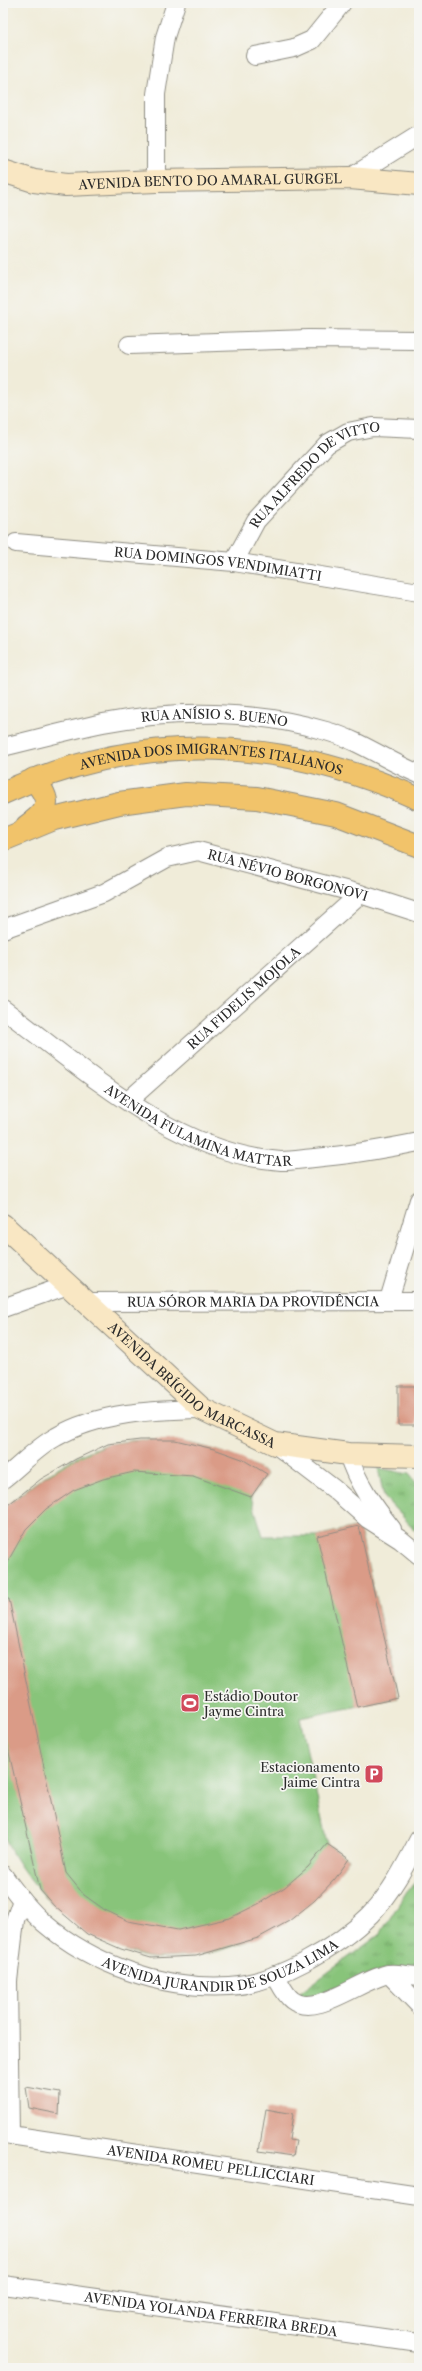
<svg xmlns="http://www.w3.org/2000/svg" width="422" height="2371" font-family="'Libre Caslon Text',serif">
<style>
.park{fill:url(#park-tufts);stroke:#5a7852}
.pitch{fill:#88c47a;stroke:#5a7852}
.building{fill:#da9b87}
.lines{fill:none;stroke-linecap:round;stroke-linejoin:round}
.street-casing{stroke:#8e8c82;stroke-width:20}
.secondary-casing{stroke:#8e8c82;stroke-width:24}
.primary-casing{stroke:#8e8c82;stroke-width:24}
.street{stroke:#fff;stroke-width:18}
.secondary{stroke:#f9e7c3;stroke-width:22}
.primary{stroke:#f1c36a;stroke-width:22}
.labels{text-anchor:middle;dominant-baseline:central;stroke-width:3.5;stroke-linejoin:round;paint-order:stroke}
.street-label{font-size:13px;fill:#2b2b2b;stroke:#f6f6f2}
.poi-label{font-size:13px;fill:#2b2b2b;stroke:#f6f6f2;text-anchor:start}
</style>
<defs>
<pattern id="park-tufts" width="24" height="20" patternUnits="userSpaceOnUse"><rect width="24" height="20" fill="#88c47a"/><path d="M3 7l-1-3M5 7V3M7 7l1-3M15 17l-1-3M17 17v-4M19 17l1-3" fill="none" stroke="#6f9f64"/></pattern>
</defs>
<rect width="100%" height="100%" fill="#f6f6f2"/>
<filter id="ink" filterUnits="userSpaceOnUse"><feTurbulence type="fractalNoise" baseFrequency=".025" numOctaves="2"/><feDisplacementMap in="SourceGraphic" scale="8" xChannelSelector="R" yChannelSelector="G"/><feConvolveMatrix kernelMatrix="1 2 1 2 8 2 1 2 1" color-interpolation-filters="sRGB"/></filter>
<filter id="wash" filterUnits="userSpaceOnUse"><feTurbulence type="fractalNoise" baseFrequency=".012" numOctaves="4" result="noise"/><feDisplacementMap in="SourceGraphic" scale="16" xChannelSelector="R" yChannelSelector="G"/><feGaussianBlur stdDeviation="0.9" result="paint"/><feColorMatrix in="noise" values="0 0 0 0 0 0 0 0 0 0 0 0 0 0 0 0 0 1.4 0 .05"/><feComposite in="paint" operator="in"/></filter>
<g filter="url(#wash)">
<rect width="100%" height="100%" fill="#f0ecd9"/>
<path class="park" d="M378,1468L409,1474L419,1486V1534L384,1497Z
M419,1878V1971L386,1969L302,2000L299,1994L304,1990L380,1934L407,1891Z"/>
<path class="pitch" d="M140,1440C191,1440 223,1448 267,1474L251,1497L263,1536H317L359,1526L398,1698L300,1718L327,1844L349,1859C311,1915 245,1954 177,1957C168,1957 158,1959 150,1958C123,1953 101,1936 78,1921C70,1916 62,1912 55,1906C37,1892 10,1855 3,1833V1511C23,1488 80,1450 110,1444C120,1442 130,1441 140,1440Z"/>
<g id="blocks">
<path class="building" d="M398,1386H416V1425H398Z
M140,1440H175L214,1449L242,1459L267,1474L251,1497L193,1476L134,1472L103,1479L74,1490L46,1509L26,1529L3,1570V1511L9,1504L41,1479L76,1459L108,1444Z
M359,1526L398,1698L357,1707L317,1536Z
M3,1599H9L66,1873L84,1895L105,1910L128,1921L178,1930L230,1918L260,1903L285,1887L308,1867L327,1844L349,1859L335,1879L314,1901L289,1921L258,1938L196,1956L151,1958L121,1949L87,1934L54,1906L40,1890L3,1726Z
M26,2087L60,2093L59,2114L29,2108Z
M266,2109L293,2114L289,2140L296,2141L293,2156L259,2151Z"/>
</g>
</g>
<g filter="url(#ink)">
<use href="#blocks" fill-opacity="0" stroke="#8e8c82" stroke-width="1"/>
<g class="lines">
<defs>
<g id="street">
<path d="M255,56L294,48L312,40L342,3"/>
<path d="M350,178L419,135"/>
<path d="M156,181V94L165,37L176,3"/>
<path d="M129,345L308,339L419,340"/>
<path id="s1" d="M16,543L234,562L419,592"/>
<path id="s2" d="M234,562L256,521L327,444L348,432L373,427L419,429"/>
<path id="s3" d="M3,747C36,739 70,730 103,723C175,709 255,710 326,731C359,740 387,761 419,774"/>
<path id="s4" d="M3,929L104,893L167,858L198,851L360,894L419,913"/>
<path id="s5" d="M3,1009C84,1069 176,1155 281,1161C292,1161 303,1159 314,1158C350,1155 384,1149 419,1142"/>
<path id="s6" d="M128,1101L360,894"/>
<path d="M389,1300L419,1200"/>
<path id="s7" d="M87,1302L419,1301"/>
<path d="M3,1308L68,1285"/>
<path d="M275,1444L334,1489L368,1519L401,1540L419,1555"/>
<path d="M348,1454C357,1483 373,1505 392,1529"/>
<path d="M3,1479C20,1466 37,1447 56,1437C99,1412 154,1410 202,1409"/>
<path id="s8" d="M3,1875C15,1892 28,1909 44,1923C93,1965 164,1990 229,1986C275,1984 338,1947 370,1915C391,1893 405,1866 419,1839"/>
<path d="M389,1974L419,2005"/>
<path d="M275,1975C280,1983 285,1995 292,2000C316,2019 362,1978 389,1974C398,1973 410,1976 419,1976"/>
<path id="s9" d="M3,2134L419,2196"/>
<path d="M10,2136L8,1981L15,1920L22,1900"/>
<path id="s10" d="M3,2285L419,2343"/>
</g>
<g id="secondary">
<path id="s11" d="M3,171L34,181L66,185L156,181L350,178L419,184"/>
<path id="s12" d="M3,1225L202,1409L275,1444L348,1454L419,1456"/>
</g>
<g id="primary">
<path id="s13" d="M3,793C141,729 282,737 419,799"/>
<path d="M27,826C50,809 52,802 34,779"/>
<path d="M3,840L54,819L119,803L186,794L257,798L336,814L419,846"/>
</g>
</defs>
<use href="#street" class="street-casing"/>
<use href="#secondary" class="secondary-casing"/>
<use href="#primary" class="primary-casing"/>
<use href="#street" class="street"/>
<use href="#secondary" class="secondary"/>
<use href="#primary" class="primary"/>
</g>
</g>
<defs>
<symbol id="stadium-square" viewBox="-11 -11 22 22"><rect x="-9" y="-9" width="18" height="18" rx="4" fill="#d1495b" stroke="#f6f6f2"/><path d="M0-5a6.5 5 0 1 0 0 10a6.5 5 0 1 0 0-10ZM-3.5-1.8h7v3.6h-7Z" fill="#fff"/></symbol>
<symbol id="parking-square" viewBox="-11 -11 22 22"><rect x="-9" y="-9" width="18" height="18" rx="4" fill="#d1495b" stroke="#f6f6f2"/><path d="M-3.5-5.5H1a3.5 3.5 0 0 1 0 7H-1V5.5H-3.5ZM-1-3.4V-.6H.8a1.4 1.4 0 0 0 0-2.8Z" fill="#fff"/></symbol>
</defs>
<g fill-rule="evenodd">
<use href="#stadium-square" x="179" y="1692" width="22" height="22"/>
<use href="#parking-square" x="363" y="1763" width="22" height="22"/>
</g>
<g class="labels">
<g class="street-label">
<text stroke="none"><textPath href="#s11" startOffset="209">AVENIDA BENTO DO AMARAL GURGEL</textPath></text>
<text stroke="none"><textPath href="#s2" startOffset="124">RUA ALFREDO DE VITTO</textPath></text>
<text stroke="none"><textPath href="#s1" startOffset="203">RUA DOMINGOS VENDIMIATTI</textPath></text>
<text stroke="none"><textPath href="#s3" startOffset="215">RUA ANÍSIO S. BUENO</textPath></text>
<text stroke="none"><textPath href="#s13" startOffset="215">AVENIDA DOS IMIGRANTES ITALIANOS</textPath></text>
<text stroke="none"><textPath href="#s4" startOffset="304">RUA NÉVIO BORGONOVI</textPath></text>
<text stroke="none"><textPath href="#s6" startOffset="155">RUA FIDELIS MOJOLA</textPath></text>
<text stroke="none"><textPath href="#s5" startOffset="231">AVENIDA FULAMINA MATTAR</textPath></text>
<text stroke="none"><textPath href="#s7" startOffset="166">RUA SÓROR MARIA DA PROVIDÊNCIA</textPath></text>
<text stroke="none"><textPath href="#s12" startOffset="249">AVENIDA BRÍGIDO MARCASSA</textPath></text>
<text stroke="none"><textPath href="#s8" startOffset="257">AVENIDA JURANDIR DE SOUZA LIMA</textPath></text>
<text stroke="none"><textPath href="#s9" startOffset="210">AVENIDA ROMEU PELLICCIARI</textPath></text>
<text stroke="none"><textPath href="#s10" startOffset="210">AVENIDA YOLANDA FERREIRA BREDA</textPath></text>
</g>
<g class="poi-label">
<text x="204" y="1696">Estádio Doutor<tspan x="204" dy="15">Jayme Cintra</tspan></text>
<text x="360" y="1767" text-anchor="end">Estacionamento<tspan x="360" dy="15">Jaime Cintra</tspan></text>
</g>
</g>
<rect width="422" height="2371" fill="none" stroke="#f6f6f2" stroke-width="16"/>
</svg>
